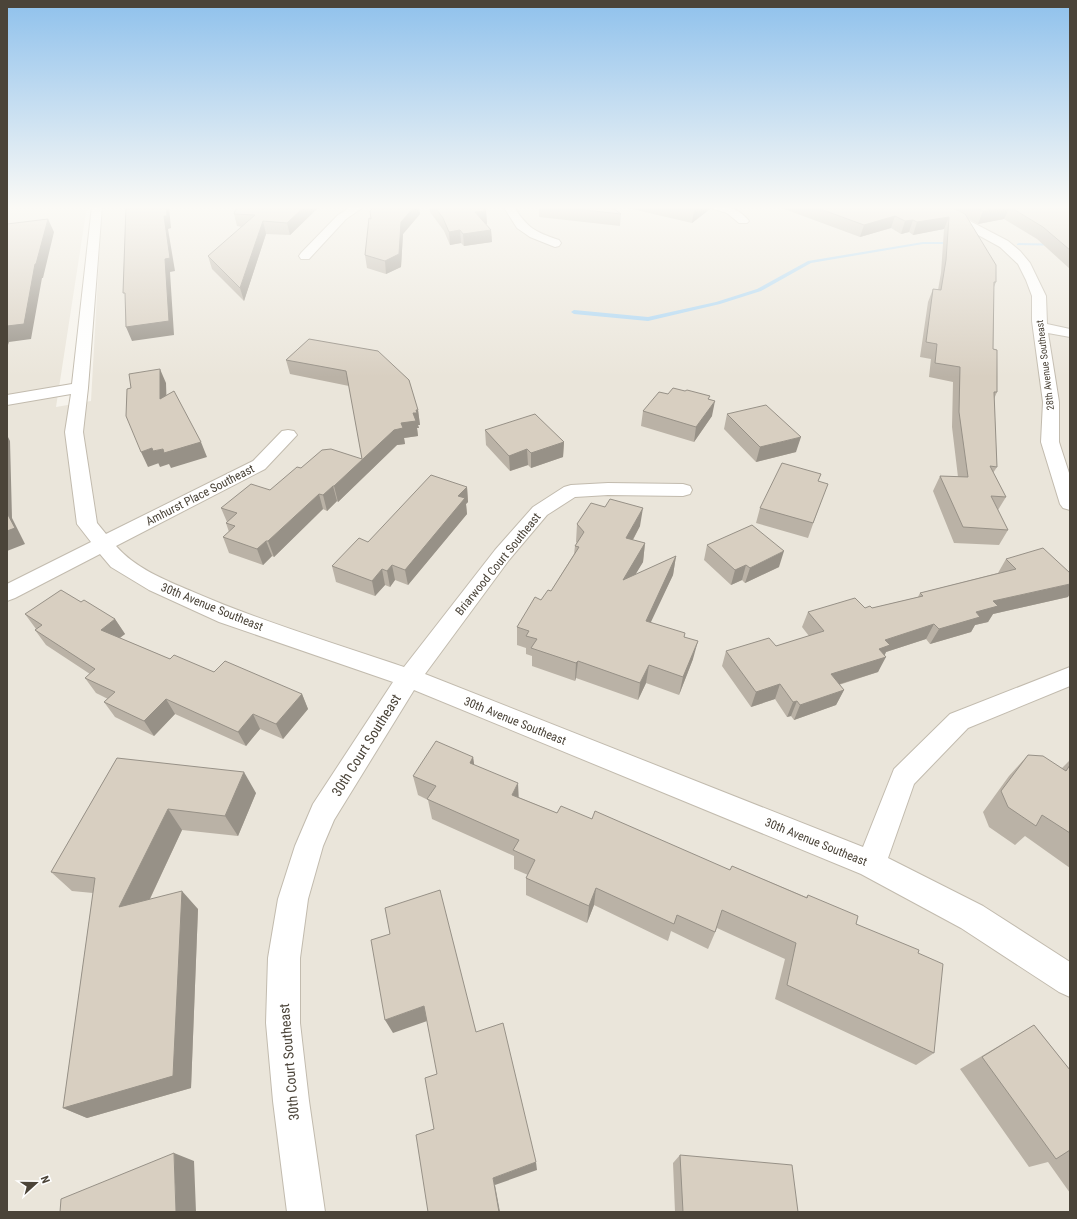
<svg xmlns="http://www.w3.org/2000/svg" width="1077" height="1219" font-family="'Roboto Condensed',sans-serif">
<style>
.residential{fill:#eae5da}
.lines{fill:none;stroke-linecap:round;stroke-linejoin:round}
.stream{fill:#a9d4f2;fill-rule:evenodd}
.minor-casing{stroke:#c2bbae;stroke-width:2}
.minor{fill:#fff;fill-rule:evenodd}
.wall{fill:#bab2a6}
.shaded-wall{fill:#979187}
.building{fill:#d8cfc1;stroke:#979187}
.labels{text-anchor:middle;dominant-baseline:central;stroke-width:3;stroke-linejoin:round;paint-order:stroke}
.far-street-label{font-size:10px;fill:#4b4439;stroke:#fff}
.street-label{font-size:12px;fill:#4b4439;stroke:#fff}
.near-street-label{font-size:14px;fill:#4b4439;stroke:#fff}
</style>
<rect width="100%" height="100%" fill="#f6f3ec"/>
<path class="residential" d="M7,206H87L56,407L91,401L102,206H1070V1212H7Z"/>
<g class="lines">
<path class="stream" d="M923,242H954L956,243L954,244H923L811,263L761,291L720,304L648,321L574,314L571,312L574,310L648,317L716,302L757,289L808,261Z
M1019,243L1070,244V246L1017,245V244Z"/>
<defs>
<path id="minor" d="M92,206H102L88,388L83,432L97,523L106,534L253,461L282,431L288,430L294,431L297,435L265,469L116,546C135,568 165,580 191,591C260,621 333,643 404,667L495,550L533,507L564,487L571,485L608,483L683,484L690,486L692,490L690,494L683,496L608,495L575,497L547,515L509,560L425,674L863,847L894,769L950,714L1070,667V686L968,728L914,784L888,858L983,906L1070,962V997L1059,992L961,928L861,874L414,690L334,820L323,846L308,899L300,958V1023L309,1101L325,1212H287L273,1101L266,1023L268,958L278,899L295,846L313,804L393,682L219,622L149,590L111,567L100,554L15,598L7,601V584L91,542L77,524L65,432L71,394L7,405V395L72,384Z
M352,206H365L346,219L309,259H301L299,256L301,253L338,215Z
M503,206H513C529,229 533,231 559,240L561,243L559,246L555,247L530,237L517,228Z
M710,206C726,206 738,207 749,221L747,223H739L727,213L711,208Z
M928,206H941L1008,241L1020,251L1030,263L1046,296L1047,324L1070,329V337L1048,333L1059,402V442L1070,476V510L1063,508L1060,504L1041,442L1043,402L1032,321V296L1026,280L1018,264L1000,247L929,208Z"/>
</defs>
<use href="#minor" class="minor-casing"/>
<use href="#minor" class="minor"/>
</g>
<path class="wall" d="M237,206H320L290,235L266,234L244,301L212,269L208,256L242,227L237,226L234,214Z
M375,206H419L420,214L403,234L401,267L386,274L367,268L365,255L371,219Z
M429,206H483L486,211L487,224H486L491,230L492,242L464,246L461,243L450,245L444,231L430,212Z
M539,206H610L621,214L620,226L539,217Z
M619,206H711L710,209L692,223Z
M776,206H1070V269L1037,239L1004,219L978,224L967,218L996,282L994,287L993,349L997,392L994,399L997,467L993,473L1006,497L998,510L1008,530L999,545L954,543L933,491L940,476L958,477L952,427L953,382L929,377L931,359L920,357L928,302L933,289L938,290L941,273L944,229L913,235L909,232L901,234L891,228L860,237Z
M309,339L418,410L420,425H418L419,428H417L418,436L404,438L405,444L397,445L338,502L337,501L327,511L323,509L274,557L272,556L263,565L229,553L223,537L229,532L226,523L227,522L221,508L270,490L301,468L362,459L349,386L290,374L286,360Z
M668,394L709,400L712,416L694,442L641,426L643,411Z
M727,414L796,452L756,462L724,429Z
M485,430L564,442L563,457L531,468L528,465L510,471L486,445Z
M821,474L818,481L822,499L808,538L756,523L760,508Z
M467,487L468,502L466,504L467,514L408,585L395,580L390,587L385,585L375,596L336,582L332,566Z
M577,524L640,526L633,540L645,543L643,562L635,575L676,556L673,575L650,622L685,637L693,659L679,695L646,683L638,700L576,678L575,681L532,666V656L526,654V648L517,645V627L541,600L551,591L574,554L575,546L577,543L576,542Z
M707,545L779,567L745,583L742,580L731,585L704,560Z
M1006,559L1068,597L993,614L988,622L975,625L971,632L930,644L926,639L886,652L878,672L839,685L844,690L836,705L794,720L791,716L787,717L775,699L751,707L722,666L726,651L776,646L809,636L802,627L808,612L872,608L918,597L920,593L998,573Z
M81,602L115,619L125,634L120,638L170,659L214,672L302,694L308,709L283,739L260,729L246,746L175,714L154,736L115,717L104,702L108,699L96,693L85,678L90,674L46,645L35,630L36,629L25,614Z
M1028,755L1062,768L1070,760V868L1025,836L1015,845L989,827L983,812L1009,776Z
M473,757L474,765L518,797L557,813L592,819L730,870L732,866L806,897L808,895L856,924L918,953L934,1053L916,1065L775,999L785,959L717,928L708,949L671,931L668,941L594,905L587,923L526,895V878L528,875L514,869V856L432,819L428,800L418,795L413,776Z
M117,758L256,793L238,836L182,830L150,899L198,909L191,1088L87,1118L63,1108L93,893L72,891L51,872Z
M1034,1025L1070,1070V1193L1048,1162L1029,1167L960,1069Z
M680,1155L798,1212H675L673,1163Z"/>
<path class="shaded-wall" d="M166,206H181L169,207L171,228L168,229L175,271L170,272L174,335L132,341L126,327Z
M305,206H320L290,235L287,223Z
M415,206H419L420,214L403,234L401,267L386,274L385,261L401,222Z
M700,206H711L710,209L692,223L694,210Z
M1010,207L1004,219L978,224L983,211Z
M486,211L487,224L476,225L475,212Z
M895,216L891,228L860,237L864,225Z
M949,217L944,229L913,235L917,222Z
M48,219L54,232L43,278H42L31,339L9,342L7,348V326L35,264Z
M913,220L909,232L901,234L905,221Z
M263,221L266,234L244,301L240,288Z
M460,230L461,243L450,245L449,232Z
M491,230L492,242L464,246L463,234Z
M160,369L166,383L167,414L160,399Z
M715,401L712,416L694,442L696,427Z
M416,410H418L420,425H418L419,428H417L418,436L404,438L405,444L397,445L338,502L334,486L401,423L413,413Z
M7,435L10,441L12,518L25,544L7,551Z
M801,437L796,452L756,462L760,447Z
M201,442L207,457L171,468L169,464L160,467L153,451L163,449Z
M564,442L563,457L531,468V453Z
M152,448L159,463L148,467L141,452Z
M527,449L528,465L510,471L509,456Z
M333,486L337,501L327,511L323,495Z
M467,487L468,502L466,504L467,514L408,585L405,570L458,496Z
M319,494L323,509L274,557L268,541Z
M643,508L640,526L624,556L626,538Z
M266,541L272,556L263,565L257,549Z
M645,543L643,562L621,598L623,580Z
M784,551L779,567L745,583L750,568Z
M676,556L673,575L643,639L646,621Z
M392,565L395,580L390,587L387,571Z
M746,565L742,580L731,585L735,570Z
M382,569L385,585L375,596L372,581Z
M1070,584V594L1068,597L993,614L988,622L975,625L971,632L930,644L939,629L976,612L993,601Z
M115,619L125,634L110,645L101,630Z
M934,624L926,639L886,652L883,658L886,657L878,672L824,689L831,674L879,649L885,640Z
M698,641L693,659L679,695L683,677Z
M578,661L576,678L575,681L576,663Z
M649,665L646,683L638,700L640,683Z
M780,684L775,699L751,707L756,692Z
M844,690L836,705L794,720L800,705Z
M302,694L308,709L283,739L276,724Z
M166,699L175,714L154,736L144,721Z
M797,701L791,716L787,717L793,702Z
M253,714L260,729L246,746L238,732Z
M473,757L476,777L470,763Z
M244,772L256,793L238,836L225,816Z
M518,783L519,803L512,795Z
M168,809L182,830L138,924L119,907Z
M596,888L594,905L587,923L589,906Z
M182,891L198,909L191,1088L87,1118L63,1108Z
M424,1006L430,1020L393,1033L385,1020Z
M174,1153L194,1161L196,1212H176Z
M536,1162L537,1170L495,1185L500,1212H499L493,1178Z"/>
<path class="building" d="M126,206H166L167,216H164L170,258L165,259L169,321L126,327L125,293H123Z
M237,206H305L287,223L263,221L240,288L208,256L255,215L234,214Z
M375,206H415L401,222L399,254L385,261L365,255L369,218L371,219L370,211Z
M434,206H483L486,211L475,212L491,230L463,234L460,230L449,232L443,218Z
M547,206H610L621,214Z
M674,206H700L694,210Z
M812,206H949L965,214L996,265V282H994L993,349L997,350V392H994L997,467L990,466L1006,497L991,496L1008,530L963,527L940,476L968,477L959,412L960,367L935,363L937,344L926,342L933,289L941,290L946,260L949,217L917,222L913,220L905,221L895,216L864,225Z
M972,206H1070V250L1043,227L1010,207L983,211Z
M48,219L36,264H35L24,324L7,326V224Z
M309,339L378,351L409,380L418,410H416L417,413H413L416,421L401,423L403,428L394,430L334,486H333L323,495L319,494L268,541H266L257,549L223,537L235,526L226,523L237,513L221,508L251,484L270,490L297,467L301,468L322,450L331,449L362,459L346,371L286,360Z
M160,369V399L174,391L201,442L164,453L163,449L153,451L152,448L141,452L126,416L127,389L131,388L129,374Z
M673,388L685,391L687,390L710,396L708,399L715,401L696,427L643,411L659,392L668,394Z
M766,405L801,437L760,447L727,414Z
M535,414L564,442L531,453L527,449L509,456L485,430Z
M782,463L821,474L818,481L828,484L813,523L760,508Z
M431,475L467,487L458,496L465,498L405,570L392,565L387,571L382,569L372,581L332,566L359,538L368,542Z
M610,499L643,508L626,538L645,543L623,580L676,556L646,621L685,633L684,637L698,641L683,677L649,665L640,683L578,661L576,663L531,648L537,639L526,636L529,631L517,627L535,597L541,600L548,590L551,591L579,547L575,546L584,532L577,524L591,503L605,507Z
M7,513L15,528L7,531Z
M752,525L784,551L750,568L746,565L735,570L707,545Z
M1043,548L1070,573V584L993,601L998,606L976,612L980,617L939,629L934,624L885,640L890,645L879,649L886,657L831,674L844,690L800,705L797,701L793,702L780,684L756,692L726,651L769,638L776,646L824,631L808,612L855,598L865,608L870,606L872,608L923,596L920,593L1016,569L1006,559Z
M61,590L81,602L84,600L115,619L101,630L170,659L174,655L214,672L225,661L302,694L276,724L253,714L238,732L166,699L144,721L104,702L115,692L85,678L95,669L35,630L42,625L25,614Z
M436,741L473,757L470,763L518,783L512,795L557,813L561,806L592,819L595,811L730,870L732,866L807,898L808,895L858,916L856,924L919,950L918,953L943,964L934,1053L787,985L796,943L722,910L715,932L677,915L674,924L596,888L589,906L526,878L535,860L513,850L519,840L427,799L436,786L413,776Z
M1028,755L1043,756L1066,771L1070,765V833L1042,815L1036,826L1008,807L1001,791Z
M117,758L244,772L225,816L168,809L119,907L182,891L173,1076L63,1108L95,878L51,872Z
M440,890L476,1032L503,1023L536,1162L493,1178L499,1212H428L416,1135L434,1129L425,1078L437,1074L424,1006L385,1020L371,940L390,934L385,908Z
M1034,1025L1070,1070V1150L1056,1159L982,1057Z
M174,1153L176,1212H60L61,1199Z
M680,1155L792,1165L798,1212H683Z"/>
<linearGradient id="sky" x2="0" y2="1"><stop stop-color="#8fc1ec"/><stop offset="0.55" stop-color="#fbfaf6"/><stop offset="1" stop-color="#fbfaf6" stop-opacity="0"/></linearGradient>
<rect width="1077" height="377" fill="url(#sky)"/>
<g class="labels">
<g class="far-street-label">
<text transform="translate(1045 365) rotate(-97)">28th Avenue Southeast</text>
</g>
<g class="street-label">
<text transform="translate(200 495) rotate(-27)">Amhurst Place Southeast</text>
<text transform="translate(498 564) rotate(-51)">Briarwood Court Southeast</text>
<text transform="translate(212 607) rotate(22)">30th Avenue Southeast</text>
<text transform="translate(515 721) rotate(22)">30th Avenue Southeast</text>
<text transform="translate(816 842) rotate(22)">30th Avenue Southeast</text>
</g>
<g class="near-street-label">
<text transform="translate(366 745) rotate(-58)">30th Court Southeast</text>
<text transform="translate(289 1062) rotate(-95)">30th Court Southeast</text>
</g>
</g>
<rect width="1077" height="1219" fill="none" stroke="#4b4439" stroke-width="16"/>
<g transform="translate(36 1183) rotate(69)" stroke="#ffffff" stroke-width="3" paint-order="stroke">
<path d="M0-3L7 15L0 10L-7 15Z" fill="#4b4439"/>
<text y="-6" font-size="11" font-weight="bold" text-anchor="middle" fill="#4b4439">N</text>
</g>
</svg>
